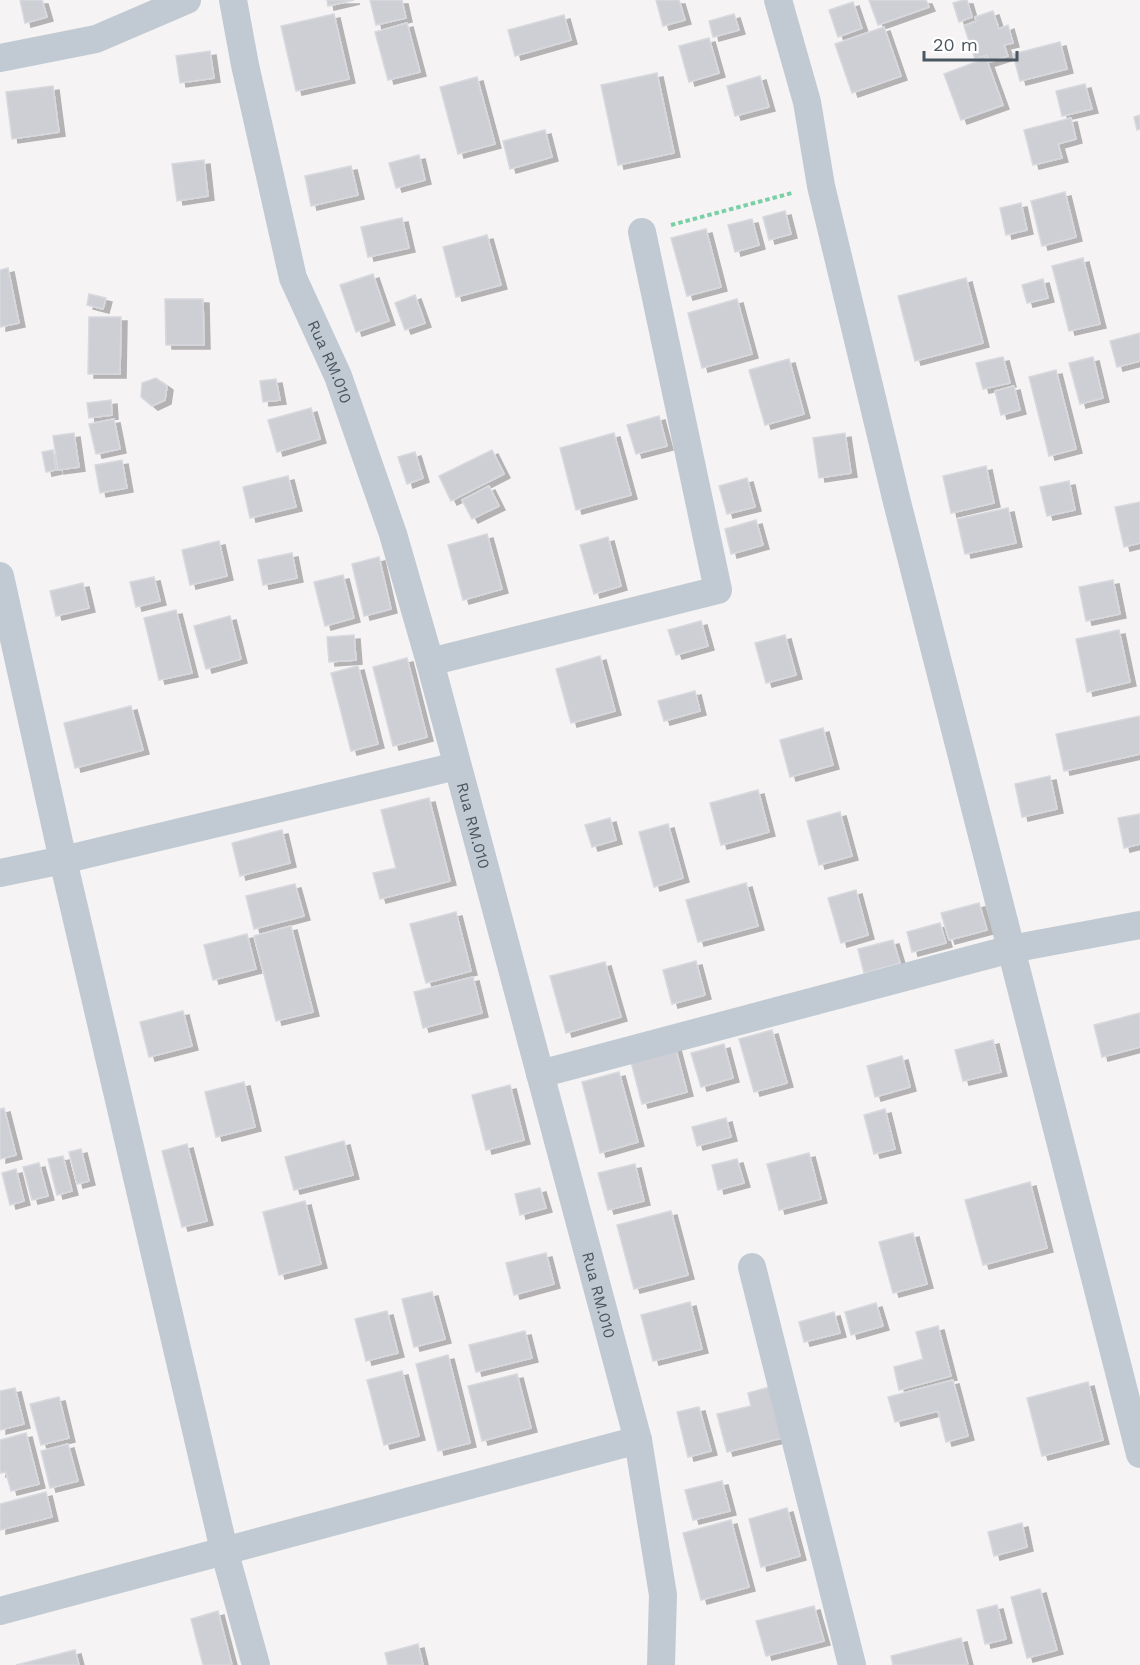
<svg xmlns="http://www.w3.org/2000/svg" width="1140" height="1665" font-family="'Work Sans',sans-serif">
<style>
.building{fill:#cdcfd5;stroke:#d7d9de;stroke-width:1.5;filter:url(#shadow)}
.lines{fill:none;stroke-linecap:round;stroke-linejoin:round}
.path{stroke:#7ad0a6;stroke-width:4;stroke-dasharray:4.5 3;stroke-linecap:butt}
.minor{stroke:#c1cad2;stroke-width:28}
.labels{text-anchor:middle;dominant-baseline:central;stroke-width:4.5;stroke-linejoin:round;paint-order:stroke}
.street-label{font-size:16px;fill:#4a5661;stroke:#fff}
</style>
<defs>
<filter id="shadow"><feDropShadow dx="6" dy="4" stdDeviation="0" flood-color="#0004"/></filter>
</defs>
<rect width="100%" height="100%" fill="#f5f3f3"/>
<path class="building" d="M20,0H42L47,17L25,23Z
M327,0H354L328,6Z
M370,0H402L406,18L376,25Z
M656,0H679L685,20L663,26Z
M869,0H926L929,7L878,25Z
M963,0H967L972,17L959,22L953,3Z
M853,2L862,28L838,37L829,10Z
M993,11L999,29L1008,25L1013,43L1004,45L1008,56L989,62L987,55L975,59L964,26L976,21L975,17Z
M334,14L349,79L296,91L281,26Z
M734,14L739,30L713,37L709,21Z
M564,15L571,40L515,56L508,30Z
M407,23L420,72L388,80L375,32Z
M884,27L901,76L852,93L835,44Z
M709,38L719,73L689,82L679,46Z
M1060,42L1067,69L1020,81L1013,54Z
M210,51L214,78L180,83L176,56Z
M986,58L1003,105L961,120L944,74Z
M657,73L674,153L618,165L601,85Z
M760,76L769,107L735,116L727,86Z
M477,77L495,144L458,154L440,87Z
M1085,84L1092,109L1062,116L1056,91Z
M53,86L59,132L12,139L6,92Z
M1140,115V129L1137,130L1134,117Z
M1071,118L1076,139L1058,144L1062,158L1033,165L1024,130Z
M545,130L552,157L510,169L503,141Z
M419,155L425,180L396,188L389,163Z
M204,160L208,196L177,201L172,164Z
M351,166L358,195L311,206L305,176Z
M1065,192L1076,237L1042,246L1031,201Z
M1021,203L1027,230L1006,235L1000,208Z
M785,211L791,234L769,240L763,217Z
M402,218L409,248L368,257L361,227Z
M752,219L759,245L735,252L728,225Z
M706,229L721,287L687,296L671,238Z
M487,235L501,285L456,297L443,247Z
M1083,258L1100,324L1069,331L1052,266Z
M8,268L19,323L0,327V270Z
M373,274L389,321L356,332L340,285Z
M966,278L983,343L915,361L898,296Z
M1043,279L1048,298L1027,303L1022,285Z
M89,294L106,298L103,309L87,305Z
M415,295L425,323L405,330L395,303Z
M165,299H203L204,345H166Z
M737,299L752,354L702,368L688,313Z
M89,317H121L120,374H88Z
M1140,333V361L1117,367L1110,341Z
M1003,357L1010,383L983,389L976,363Z
M1093,357L1103,398L1080,404L1069,363Z
M789,359L804,414L765,425L749,370Z
M1056,370L1076,449L1049,456L1029,377Z
M156,378L167,386L165,400L152,406L141,397L142,383Z
M276,379L280,400L263,402L260,381Z
M1014,386L1020,410L1001,415L995,391Z
M111,400L112,415L89,418L87,403Z
M311,408L320,439L277,452L268,420Z
M659,416L667,446L636,454L627,425Z
M114,419L120,449L96,454L89,424Z
M74,433L79,467L58,470L53,436Z
M614,433L631,495L576,510L560,448Z
M845,433L851,473L819,478L813,438Z
M53,450L56,470L46,472L42,452Z
M492,450L504,474L451,501L439,476Z
M415,452L423,478L407,484L398,457Z
M122,460L127,488L100,493L95,465Z
M986,466L994,503L951,513L943,476Z
M288,476L296,507L250,518L243,487Z
M747,478L755,507L727,514L719,486Z
M1069,481L1075,510L1047,516L1040,487Z
M489,486L499,506L472,519L462,500Z
M1140,502V543L1124,547L1115,507Z
M1008,508L1016,543L965,554L957,519Z
M756,520L763,545L731,554L725,529Z
M487,534L502,589L463,600L448,545Z
M608,537L621,586L594,594L580,545Z
M219,541L227,576L190,585L182,550Z
M292,553L297,578L263,585L258,560Z
M379,557L391,609L364,616L352,564Z
M343,575L354,618L325,626L314,582Z
M154,577L160,601L136,607L130,582Z
M1113,580L1120,614L1086,621L1079,587Z
M83,583L89,608L56,616L50,591Z
M176,610L192,673L159,680L144,618Z
M230,616L241,659L206,669L194,626Z
M701,621L708,646L676,655L668,630Z
M1119,630L1130,682L1087,692L1076,639Z
M354,635L356,660L329,662L327,637Z
M785,635L796,675L766,683L755,643Z
M600,656L615,711L571,723L556,669Z
M407,658L427,737L393,746L373,667Z
M358,666L378,744L351,751L331,673Z
M695,691L700,711L664,721L658,701Z
M131,706L143,750L75,768L64,723Z
M1140,716V754L1064,771L1056,734Z
M823,728L833,765L790,777L780,740Z
M1050,776L1057,809L1022,817L1015,784Z
M758,790L769,832L721,845L710,803Z
M429,798L450,881L380,899L373,873L396,868L381,810Z
M840,812L852,856L819,865L807,821Z
M1140,814V844L1124,848L1118,818Z
M610,818L616,840L592,847L585,825Z
M668,824L683,878L654,887L639,832Z
M282,830L290,863L240,876L232,843Z
M746,883L758,926L698,942L686,900Z
M295,884L304,916L254,929L246,896Z
M856,890L868,935L841,943L828,898Z
M979,903L987,930L949,940L941,913Z
M456,912L471,971L426,983L410,924Z
M940,923L946,943L912,952L907,932Z
M291,926L313,1012L276,1021L254,936Z
M247,934L256,969L213,980L204,945Z
M893,940L900,963L864,973L858,949Z
M696,961L705,995L672,1004L663,970Z
M605,962L621,1017L566,1033L550,976Z
M473,977L482,1013L423,1028L414,992Z
M183,1011L192,1046L149,1057L140,1022Z
M1140,1013V1047L1102,1057L1094,1025Z
M772,1030L787,1083L754,1092L739,1039Z
M993,1040L1001,1072L963,1081L955,1050Z
M724,1044L733,1078L701,1087L691,1053Z
M675,1046L687,1092L642,1104L630,1058Z
M902,1056L910,1087L875,1097L867,1066Z
M619,1072L638,1142L600,1153L582,1082Z
M244,1082L255,1127L216,1137L205,1092Z
M510,1085L524,1140L486,1150L472,1095Z
M4,1108L16,1155L0,1159V1109Z
M885,1109L895,1149L874,1154L864,1115Z
M726,1118L731,1137L697,1146L692,1127Z
M344,1141L353,1175L294,1190L285,1157Z
M187,1144L207,1221L182,1227L162,1151Z
M81,1149L89,1181L77,1184L69,1152Z
M809,1153L821,1199L779,1210L767,1164Z
M63,1156L72,1191L57,1195L48,1159Z
M737,1159L744,1183L718,1190L712,1165Z
M39,1163L48,1196L32,1200L23,1167Z
M635,1164L644,1201L608,1210L598,1173Z
M16,1169L24,1201L10,1205L2,1173Z
M1030,1182L1047,1248L983,1265L965,1200Z
M540,1188L546,1208L520,1215L515,1194Z
M305,1201L321,1264L279,1275L263,1212Z
M671,1211L688,1275L634,1289L617,1225Z
M913,1233L927,1284L893,1293L879,1242Z
M546,1253L554,1284L514,1295L506,1263Z
M432,1292L445,1339L414,1347L402,1299Z
M690,1302L702,1349L653,1361L641,1315Z
M876,1303L883,1326L851,1335L845,1312Z
M387,1311L398,1353L366,1361L355,1319Z
M834,1312L840,1333L804,1342L799,1322Z
M938,1326L951,1376L899,1390L894,1367L923,1359L916,1332Z
M525,1331L532,1358L476,1372L469,1345Z
M448,1355L470,1443L438,1451L416,1364Z
M402,1371L419,1436L384,1445L367,1380Z
M517,1374L531,1428L482,1441L468,1386Z
M953,1380L968,1436L946,1442L938,1411L895,1422L888,1397Z
M1088,1382L1103,1440L1042,1456L1027,1398Z
M777,1385L790,1436L727,1452L717,1414L751,1406L748,1393Z
M15,1388L24,1424L0,1430V1391Z
M59,1397L69,1438L41,1445L30,1404Z
M699,1407L711,1451L688,1457L677,1412Z
M26,1433L39,1484L11,1491L6,1472L0,1473V1440Z
M68,1444L78,1481L50,1488L41,1451Z
M722,1481L730,1511L693,1520L685,1490Z
M46,1492L52,1517L0,1530V1504Z
M787,1508L800,1556L761,1567L749,1519Z
M731,1520L749,1587L701,1600L683,1533Z
M1022,1523L1027,1547L994,1556L988,1532Z
M1040,1589L1057,1650L1027,1658L1011,1597Z
M997,1605L1006,1639L985,1644L977,1610Z
M814,1606L824,1641L766,1656L756,1621Z
M218,1611L232,1665H203L191,1619Z
M961,1638L968,1665H893L891,1656Z
M418,1644L423,1665H388L385,1653Z
M75,1650L79,1665H16Z"/>
<g class="lines">
<path class="path" d="M671,225L792,193"/>
<g class="minor">
<path id="s1" d="M233,0L245,65L293,278L338,376L393,534L430,662L638,1440L663,1595L661,1665"/>
<path d="M778,0L807,102L821,186L897,502L1140,1454"/>
<path d="M0,58L96,39L187,0"/>
<path d="M0,576L63,860L224,1550L256,1665"/>
<path d="M430,662L718,590L642,232"/>
<path d="M0,873L63,860L457,766"/>
<path d="M540,1074L1011,949L1140,925"/>
<path d="M752,1267L852,1665"/>
<path d="M0,1611L638,1440"/>
</g>
</g>
<g class="labels">
<g class="street-label">
<text stroke="none"><textPath href="#s1" startOffset="376">Rua RM.010</textPath></text>
<text stroke="none"><textPath href="#s1" startOffset="862">Rua RM.010</textPath></text>
<text stroke="none"><textPath href="#s1" startOffset="1348">Rua RM.010</textPath></text>
</g>
</g>
<path d="M924 51v9h93v-9" fill="none" stroke="#4a5661" stroke-width="3"/>
<text x="933" y="51" font-size="18" fill="#4a5661" stroke="#ffffff" stroke-width="4.5" paint-order="stroke">20 m</text>
</svg>
